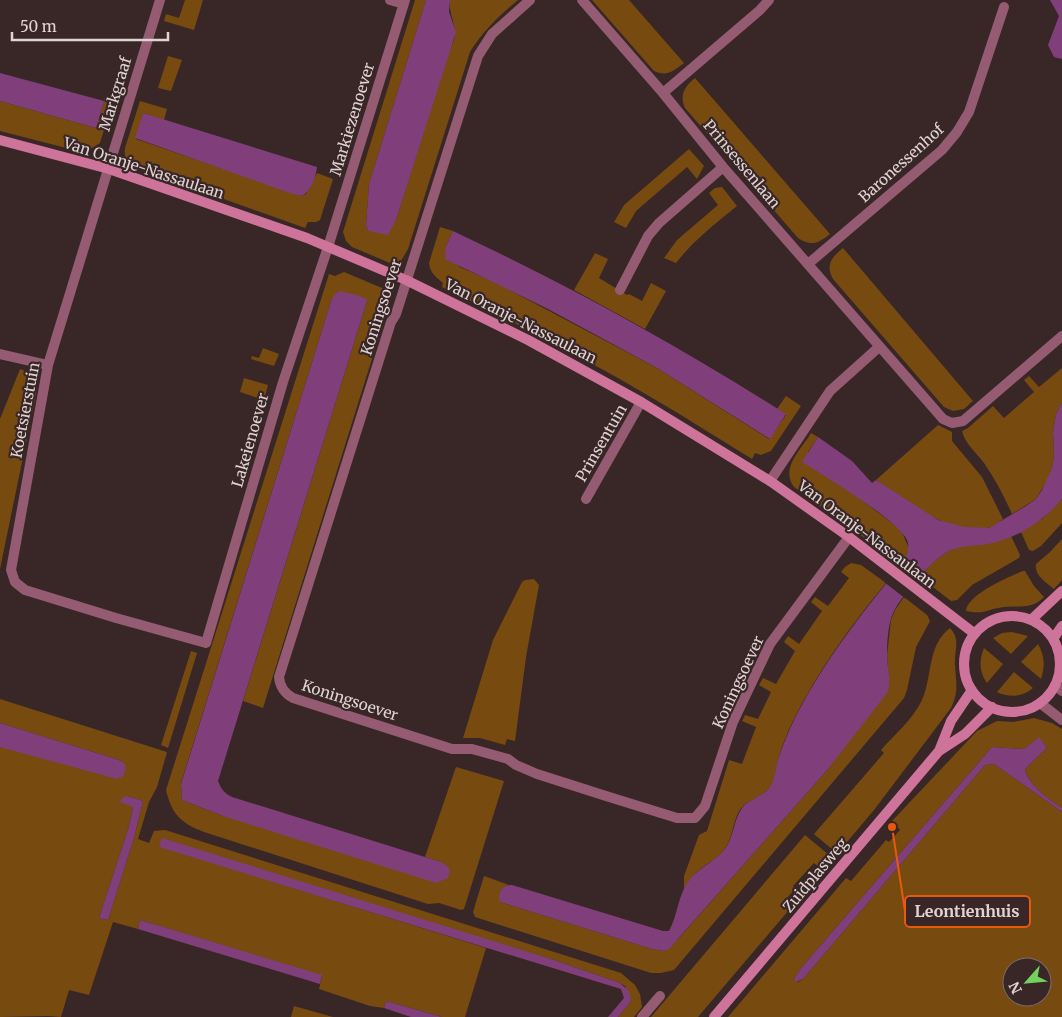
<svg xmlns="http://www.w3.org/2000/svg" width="1062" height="1017" font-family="Merriweather,serif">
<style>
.green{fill:#774a0f;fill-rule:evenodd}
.water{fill:#803f7b}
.pier{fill:#392727}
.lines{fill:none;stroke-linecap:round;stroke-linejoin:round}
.street{stroke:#945b72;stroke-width:10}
.secondary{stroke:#ce739a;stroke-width:10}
.labels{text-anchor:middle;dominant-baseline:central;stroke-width:4.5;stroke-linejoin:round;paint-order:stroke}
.street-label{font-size:15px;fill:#e0d3d3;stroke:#392727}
.leader{fill:none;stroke:#e8590c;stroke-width:2}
.callout-dot{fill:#e8590c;stroke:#392727;stroke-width:2}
.callout{fill:#392727;stroke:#e8590c;stroke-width:2}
.callout-label{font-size:16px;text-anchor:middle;font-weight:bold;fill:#e0d3d3}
</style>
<rect width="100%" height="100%" fill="#392727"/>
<path class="green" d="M185,0H203L194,30L164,21L166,14L179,18Z
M415,0H426L369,184L366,225L368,231L392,226L396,220L450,48C462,30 448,19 450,0H518C499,16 483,31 470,52L408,249L401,261L390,263L352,247L346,241L343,232Z
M592,0H629L684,63C674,71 666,77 654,71Z
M168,56L182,60L171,91L158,88Z
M695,78L830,234C819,243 811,247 798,238L685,108C679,95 685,86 695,78Z
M105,97L113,100L100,143L92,148L79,146L78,151L0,131V101L96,128Z
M140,101L167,109L164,120L143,113L136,139L299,195L302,196L306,194L317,173L333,179L320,220L316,222H308L305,228L131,166C126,161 124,156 125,148Z
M689,149L704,166L697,179L687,167L636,211L626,228L614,222L624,205Z
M722,187L737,206C716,223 693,241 676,263L664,258L677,240L718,205L709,193L715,188Z
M440,227L453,231L446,246V250L460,267L500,285L657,368L769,439L786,415L777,409L786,396L801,406L771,451L761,455L755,453L752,459C719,439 687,418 654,399C585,358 513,322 442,287L443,283C436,277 430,273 429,263Z
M843,248L973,401L964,409L953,411L944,407L833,279C825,265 832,257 843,248Z
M595,253L608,259L599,278L627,295L629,294L642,301L651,283L666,291L645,329L574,290Z
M344,272L382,288L386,296L384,303L389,306L385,317L263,708L243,701L367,301L332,298L181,783L182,800L223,816L441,862L425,857L456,767L504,781L464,909L461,910L439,903L428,904L204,832C181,823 172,815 166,790L329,274L335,276Z
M263,348L279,354L274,366L251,359L252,356L259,358Z
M1062,368V403L1056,414L1053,432L1054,454L1052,468L1048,479L1036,499L1012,514C1004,496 995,479 984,463C976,452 965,444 962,431L968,428L993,406L1004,418L1034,392L1024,380L1029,376L1039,387Z
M20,369C32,373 37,382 36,394L0,569V419Z
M244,378L268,385L264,400L240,392Z
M938,425L952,432V441L982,477L1003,519C999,522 992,528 987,528C946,535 907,501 876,480Z
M811,433L818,437L808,452L859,498L901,530L908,546V554L902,565L794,487C780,468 801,450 811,433Z
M1062,499V523L1041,546L1033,551L1029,550L1021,532L1042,519Z
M1011,536L1020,555L1019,558L972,585L957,600L951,601L920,577C933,561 948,547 969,545C984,543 996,542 1011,536Z
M1062,539V580L1054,589C1046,582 1034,575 1036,564L1050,552Z
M851,563L861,565L886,583C851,625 817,672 793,721C787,734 780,750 777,764C775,772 775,781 769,788C762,797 752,799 744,805C733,815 734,835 726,847C719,859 708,862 698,871C692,876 688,883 684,889V876L699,835L707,831L729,760L742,764L756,727L742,721L745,715L758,719L771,692L759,685L763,678L776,684L795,651L784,642L788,636L799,644L822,611L811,602L815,597L828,606L849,578L841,572L845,567Z
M1023,571H1025L1034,586L1044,597C1031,610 1020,605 1004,607C987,609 985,615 966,611C967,595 1008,577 1023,571Z
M534,579L539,585L526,657L515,741L507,739L505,745L480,738H463L493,640L522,582L525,580Z
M904,597L927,615L930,621L916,647L907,690L904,698L674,970L661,973H651L475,917L473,912L484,876L509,885L504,887L500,902L652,949L664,951L679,938L828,769L889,682L887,655L891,620L895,610Z
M950,628C961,639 954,651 955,665C956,683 959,691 951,708L874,810L841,849L837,846L833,850L814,834L884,753L881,750C894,735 912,720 921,702C933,679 926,646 950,628Z
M1012,632L1028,636L1011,654L993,638L1002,633Z
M1038,644C1045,656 1045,666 1041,679L1021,662Z
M984,648L1003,664L987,683C979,672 979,661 984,648Z
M191,651L197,653L168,748L161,745Z
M1014,672L1033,688C1022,697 1009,698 997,692Z
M0,699L167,752L157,787L149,802L138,839L149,843L154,831L165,830L621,973L635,985L640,994L642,1007L634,1017H618L631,1001L625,986L620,983L554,960L159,846L486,948L465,1017H442L386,1001L384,1008L370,1006L319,989L322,976L140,920L138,929L113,922L89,995L69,990L61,1017L48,1016L0,1017V747L124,763L119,760L0,723ZM127,796L143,801L134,838L108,920L99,918L129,826L133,807Z
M1034,718L1052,723L1062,729V808C1050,800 1028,785 1025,769L1047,748L1039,738L1024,749L992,747L801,968L794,979L798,982L803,979L985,765L994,764L1062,812V1017H728L846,878L851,881L886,840L889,842L900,830L892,821L977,731L997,721L1013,722ZM1012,967H1042V997H1012Z
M805,835L829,855L819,867L814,863L793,886L795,889L787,898L794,904L698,1017H651Z
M294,1006L333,1017H291Z"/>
<path class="water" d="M426,0H450L449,12L456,32L396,220L388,235L368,231L366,225L369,184Z
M1050,0H1062V59L1054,57L1048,45L1059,16Z
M0,73L104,101L96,128L0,101Z
M143,113L317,167C316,176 311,191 302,196L290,193L135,138Z
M453,231C568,285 679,346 786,414L770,439L657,368L548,309L445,259L446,246Z
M339,291L357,295L366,299L367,301L218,781C221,789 224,793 232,797L441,862L447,866L450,870L448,878L436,883L223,816L182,800L181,784L332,298Z
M1062,403V499C1044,521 1016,539 988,544C975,546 964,545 951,550C934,557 903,594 894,611C888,623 887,642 887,655C887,668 892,681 887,693L828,769L669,949L664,951L652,949L500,902C497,893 502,885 512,885L663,931H669C678,915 678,894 690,879C701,866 717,861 727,846C734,834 734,819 742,808C748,799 763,797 769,788C775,780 775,771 777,763C781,749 788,733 794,720C823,662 863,611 904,562C907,555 910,547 907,540C898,520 823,475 802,462L818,437L852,461L872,483L876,480L938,520L964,527L989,528L1026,506L1036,499L1042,490L1052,468L1054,454L1053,432L1056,414Z
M0,723L119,760L124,763L126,769L123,776L117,779L0,747Z
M1039,737L1047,748L1025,769C1027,784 1050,800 1062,808V812L994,764L985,765L803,979L796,982L794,979L801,968L992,747L1024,749Z
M127,796L143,801L134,838L108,920L99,918L129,826L133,807L120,802L121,799Z
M162,838L554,960L620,983L629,991L631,1001L618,1017H608L624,998L621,989L159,847Z
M140,920L322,975L320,984L138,929Z
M386,1001L442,1017H411L384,1008Z"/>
<path class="pier" d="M900,563L921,580L906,599L884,582Z"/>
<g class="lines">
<path class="street" d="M160,0L48,365L11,570L15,582L25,590L116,618L206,643L283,382L328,247L405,0
M390,0L404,4
M530,0L492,34L478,56L396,314L391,322L279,677C280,687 284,693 293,698L452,749H472L508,759L516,765L537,774L606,796L677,818H695L705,806L733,722L770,644L849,537
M582,0L663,93L723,167L943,419L952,423L963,421L1062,336
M663,93L760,10L769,0
M808,264L942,150L957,132L969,112L1004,7
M620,290L648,236L659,223L723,167
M0,354L48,365
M770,481L830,391L879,347
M586,499L641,402
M1055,685L1062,691
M1040,703L1062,720
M642,1017L660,996"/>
<path class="secondary" d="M0,140L109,169L307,238L406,280L528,340L641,402L770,481L849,537L975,634
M964 664a48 48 0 1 1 96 0a48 48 0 1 1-96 0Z
M1031,620L1062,591
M1053,639L1062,626
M939,751L951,721L972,690
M714,1017L939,751L965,734L992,707"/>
</g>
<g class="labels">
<g class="street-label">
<text transform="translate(115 94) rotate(-73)">Markgraaf</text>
<text transform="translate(352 119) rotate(-73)">Markiezenoever</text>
<text transform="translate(901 163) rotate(-42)">Baronessenhof</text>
<text transform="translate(742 164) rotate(50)">Prinsessenlaan</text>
<text transform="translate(144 168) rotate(18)">Van Oranje-Nassaulaan</text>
<text transform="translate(381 307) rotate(-72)">Koningsoever</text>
<text transform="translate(521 321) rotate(27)">Van Oranje-Nassaulaan</text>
<text transform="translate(25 410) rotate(-79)">Koetsierstuin</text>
<text transform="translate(250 440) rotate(-74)">Lakeienoever</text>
<text transform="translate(601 443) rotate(-60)">Prinsentuin</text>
<text transform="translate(867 534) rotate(37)">Van Oranje-Nassaulaan</text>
<text transform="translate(738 682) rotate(-65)">Koningsoever</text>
<text transform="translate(350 700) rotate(18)">Koningsoever</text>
<text transform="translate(815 875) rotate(-50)">Zuidplasweg</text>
</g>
</g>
<path class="leader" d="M892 827L905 911"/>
<circle class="callout-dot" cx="892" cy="827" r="5"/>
<rect class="callout" x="905" y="896" width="125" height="31" rx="5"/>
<g class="callout-label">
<text x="967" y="917">Leontienhuis</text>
</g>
<g transform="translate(1027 982) rotate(243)"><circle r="24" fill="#392727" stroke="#7c6c6c"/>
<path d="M0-4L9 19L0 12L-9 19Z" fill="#73d25d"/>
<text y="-8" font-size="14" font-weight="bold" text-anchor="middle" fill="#e0d3d3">N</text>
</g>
<path d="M12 32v8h156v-8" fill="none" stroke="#e0d3d3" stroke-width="2.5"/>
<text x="20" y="32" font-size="15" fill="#e0d3d3" stroke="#392727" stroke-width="4" paint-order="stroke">50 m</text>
</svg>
